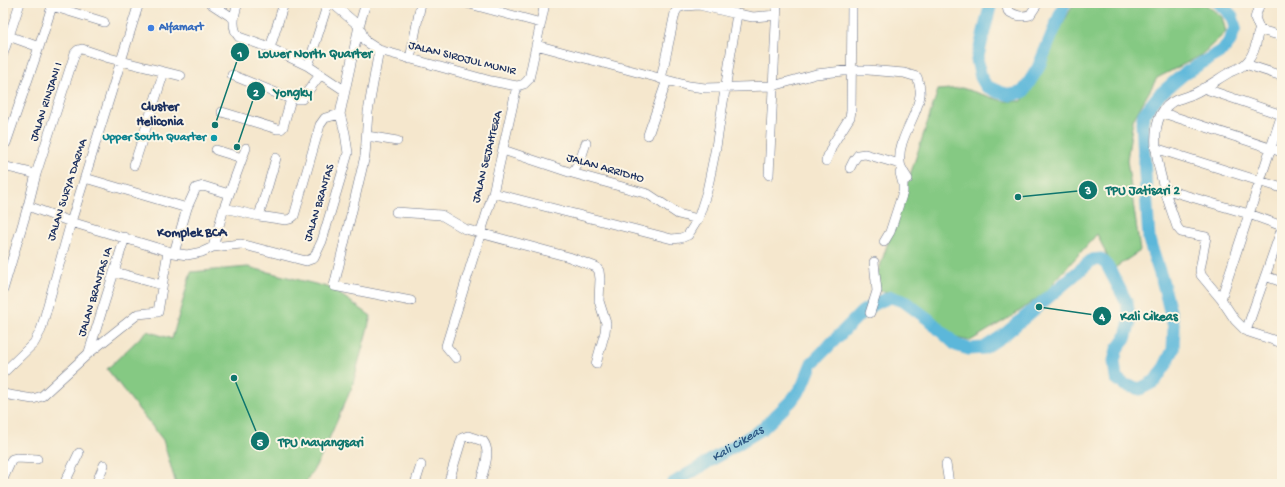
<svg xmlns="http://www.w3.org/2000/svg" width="1285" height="487" font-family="'Gochi Hand',sans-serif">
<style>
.green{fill:#85c983;stroke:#507c70}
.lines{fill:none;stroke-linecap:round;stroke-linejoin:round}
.river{stroke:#5cb7da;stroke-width:13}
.minor-casing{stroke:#676f85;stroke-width:10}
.minor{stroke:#fff;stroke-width:9}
.shop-dot{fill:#3f7fe0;stroke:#fcf5e5;stroke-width:1.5}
.culture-dot{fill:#0f9aa8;stroke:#fcf5e5;stroke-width:1.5}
.labels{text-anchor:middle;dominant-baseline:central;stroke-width:4;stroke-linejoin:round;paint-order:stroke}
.shop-label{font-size:12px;font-weight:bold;fill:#366cbe;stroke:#fcf5e5;text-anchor:start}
.street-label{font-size:12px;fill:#1b2f5e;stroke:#fcf5e5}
.culture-label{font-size:12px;font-weight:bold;fill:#0d838f;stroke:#fcf5e5;text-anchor:end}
.neighbourhood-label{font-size:13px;font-weight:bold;fill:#1b2f5e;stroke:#fcf5e5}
.water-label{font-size:13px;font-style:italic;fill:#2e5883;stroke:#fcf5e5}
.leader{fill:none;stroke:#0f766e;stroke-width:1.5}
.callout-dot{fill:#0f766e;stroke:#fcf5e5;stroke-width:1.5}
.mark-label{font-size:12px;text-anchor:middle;font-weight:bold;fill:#fff}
.callout-label{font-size:13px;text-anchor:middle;font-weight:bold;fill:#0f766e;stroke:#fcf5e5;stroke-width:4;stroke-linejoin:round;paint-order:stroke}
</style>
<rect width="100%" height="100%" fill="#fcf5e5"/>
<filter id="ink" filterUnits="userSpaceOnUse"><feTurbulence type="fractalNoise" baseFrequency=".025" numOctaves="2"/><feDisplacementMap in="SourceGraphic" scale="8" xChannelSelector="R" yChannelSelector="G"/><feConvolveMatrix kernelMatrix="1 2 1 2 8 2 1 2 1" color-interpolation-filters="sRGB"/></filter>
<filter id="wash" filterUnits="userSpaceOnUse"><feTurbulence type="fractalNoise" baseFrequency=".012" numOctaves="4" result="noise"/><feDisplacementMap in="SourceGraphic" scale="16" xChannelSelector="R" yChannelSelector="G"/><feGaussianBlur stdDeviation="0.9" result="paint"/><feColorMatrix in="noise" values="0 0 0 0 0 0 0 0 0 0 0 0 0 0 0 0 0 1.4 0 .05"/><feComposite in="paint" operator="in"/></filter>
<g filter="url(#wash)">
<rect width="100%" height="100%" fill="#f5e7cd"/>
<path class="green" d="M1074,3H1204L1222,17L1226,32L1200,56L1157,78L1133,120L1127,160L1140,251L1113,269L1097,234L1054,282L1053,287L1017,313L970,341L951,337L910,299L873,288L938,90L962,88L1003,101H1022Z
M248,267L331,288L371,316L352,387L320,459L305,484H176L163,440L107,369L147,331L172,339L191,272Z"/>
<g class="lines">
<g class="river">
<path d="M991,3L977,60L981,77L986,86L999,92L1011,95L1023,92L1038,68L1065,3"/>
<path id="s1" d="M672,484L762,429L792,400L803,385L812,363L862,312L878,302L891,297L905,302L928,319L956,345L969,349L984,348L1004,335L1092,260L1101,259L1107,265L1127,303L1130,322L1125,339L1117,349L1114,361L1116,378L1125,385L1140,389L1155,381L1165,366L1173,350L1174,327L1163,283L1149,240L1142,122L1144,114L1159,95L1185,73L1222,51L1230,41L1235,28L1232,16L1219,3"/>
</g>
</g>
</g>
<g filter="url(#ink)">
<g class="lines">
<defs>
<path id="minor" d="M210,3L233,18
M238,3C234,14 231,28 239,37L270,48L308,66L344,90
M332,3L359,26L365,41L379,50L491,81L517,86L524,84L529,79L545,3
M466,3L541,23
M1006,3L1008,11C1016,16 1021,17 1030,15L1038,3
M1260,3L1255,18L1260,30
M699,5L737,14L753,17L776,15
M52,6L104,22
M3,34L39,47
M1282,36L1260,30C1257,34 1257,39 1256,44C1254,51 1251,58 1246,63C1242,67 1235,70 1230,72C1218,79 1206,88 1193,94C1188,96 1182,98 1176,100C1135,119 1167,197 1177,227L1181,232L1206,237L1200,270L1201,275L1221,299L1235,320L1246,331L1282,343
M536,45L689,86L705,88L773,86L816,74L852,70H868L904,73L917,77C919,83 921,89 920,95C918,116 897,139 900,162C900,168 905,174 908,179
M270,48L284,3
M379,50L368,112L365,156L334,286L411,301
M3,54L20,3
M410,59L421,3
M1245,64L1282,76
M308,66L328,3
M232,75L291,99
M661,79L675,13L678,8L684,6L699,5L701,3
M1203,88L1282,115
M222,112L277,129H281L283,127L291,99H302L320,75
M1163,113L1282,152
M648,135L667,80
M367,136L397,141
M3,144L6,143L39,47L53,3
M1155,148L1282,188
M216,150L242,158
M503,150L572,173L648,194L678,214L698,219
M826,161L833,144L850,117L851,111L852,3
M134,165L164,72
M3,166L36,174
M850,168L854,160L858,155L865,154L900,164
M572,173L580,161L586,143
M769,175L777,3
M85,178L187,208
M1164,189L1249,214L1282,226
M493,193L672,239L681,238L688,235L698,219L707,191L716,147L737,14
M28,206L71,222L174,253L187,255L202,252L213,247L241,244L306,261L314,258L322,241L348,153L345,133L340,114L359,26L366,3
M224,208L259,216L286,220L290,219L294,216L320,125L325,118L340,114
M396,212L441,215L465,229L569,257L596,267L599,271L600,279L599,301L606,323L605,332L596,364
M259,216L276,158
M884,242L890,232L903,192V184L900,173
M213,247L224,208L246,148
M174,253L187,208L196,188L203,186L229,194
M115,272L162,285
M1265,276L1282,282
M3,290L28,206L36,174L75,53L78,50L82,49L109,58L181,76
M1221,299L1282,114
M870,313L877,291L874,262
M1246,331L1282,228
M89,352L125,237
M456,358L446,346L493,193L517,86
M3,373L34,343L41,330L71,222L139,3
M3,394L33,399L42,396L89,353L138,314L158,312L168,251
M946,464L949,484
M3,479L12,459L16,458L37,459
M71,484L68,483L66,480L79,453
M96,484L104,465
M415,484L421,465
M448,484L462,438L468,436L483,441C492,452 483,471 480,484"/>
</defs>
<use href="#minor" class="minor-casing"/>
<use href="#minor" class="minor"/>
</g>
</g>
<circle class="shop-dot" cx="151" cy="28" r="4"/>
<circle class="culture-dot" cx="214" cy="138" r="4"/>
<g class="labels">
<g class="shop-label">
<text x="159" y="28">Alfamart</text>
</g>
<g class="street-label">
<text transform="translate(462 59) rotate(14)">JALAN SIROJUL MUNIR</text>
<text transform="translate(47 102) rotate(-72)">JALAN RINJANI I</text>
<text transform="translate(488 157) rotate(-76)">JALAN SEJAHTERA</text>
<text transform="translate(605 169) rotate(16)">JALAN ARRIDHO</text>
<text transform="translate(68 190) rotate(-72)">JALAN SURYA DARMA</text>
<text transform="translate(320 203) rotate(-73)">JALAN BRANTAS</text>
<text transform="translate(96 292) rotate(-73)">JALAN BRANTAS IA</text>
</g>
<g class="culture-label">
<text x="206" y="138">Upper South Quarter</text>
</g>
<g class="neighbourhood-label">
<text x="160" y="107">Cluster<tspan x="160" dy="15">Heliconia</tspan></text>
<text x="192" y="233">Komplek BCA</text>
</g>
<g class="water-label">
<text stroke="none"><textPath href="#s1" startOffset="77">Kali Cikeas</textPath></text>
</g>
</g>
<path class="leader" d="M215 125L240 52M237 147L256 91M1018 197L1088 190M1039 307L1102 316M234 378L260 441"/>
<g class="callout-dot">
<circle cx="215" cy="125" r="4"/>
<circle cx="237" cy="147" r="4"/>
<circle cx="1018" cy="197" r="4"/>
<circle cx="1039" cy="307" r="4"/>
<circle cx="234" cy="378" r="4"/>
<circle cx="240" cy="52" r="10"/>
<circle cx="256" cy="91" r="10"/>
<circle cx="1088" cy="190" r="10"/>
<circle cx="1102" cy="316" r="10"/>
<circle cx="260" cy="441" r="10"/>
</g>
<g class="mark-label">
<text x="240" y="57">1</text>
<text x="256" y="96">2</text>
<text x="1088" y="194">3</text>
<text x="1102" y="320">4</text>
<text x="260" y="446">5</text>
</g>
<g class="callout-label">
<text x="315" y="57">Lower North Quarter</text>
<text x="293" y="96">Yongky</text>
<text x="1143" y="194">TPU Jatisari 2</text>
<text x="1149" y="320">Kali Cikeas</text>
<text x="321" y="446">TPU Mayangsari</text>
</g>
<rect width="1285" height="487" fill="none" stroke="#fcf5e5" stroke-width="16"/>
</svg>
